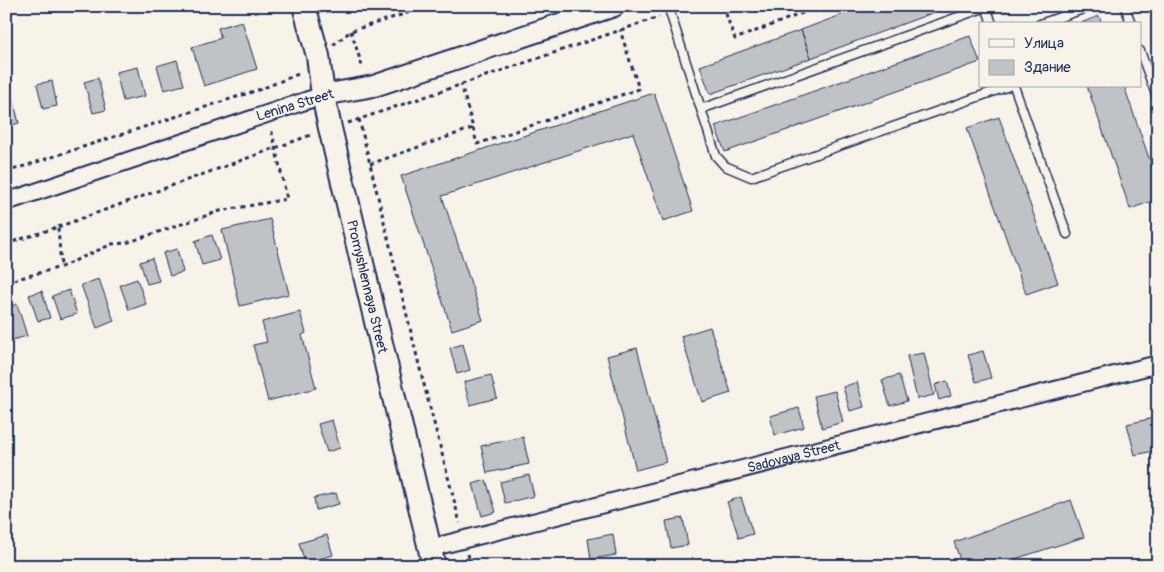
<svg xmlns="http://www.w3.org/2000/svg" width="1164" height="572" font-family="Pangolin,sans-serif">
<style>
.building{fill:#c0c3c5;stroke:#1b2f5e}
.lines{fill:none;stroke-linecap:round;stroke-linejoin:round}
.service-casing{stroke:#1b2f5e;stroke-width:11}
.minor-casing{stroke:#1b2f5e;stroke-width:20}
.tertiary-casing{stroke:#1b2f5e;stroke-width:24}
.secondary-casing{stroke:#1b2f5e;stroke-width:26}
.path{stroke:#1b2f5e;stroke-width:3;stroke-dasharray:4 4;stroke-linecap:butt}
.service{stroke:#f7f3e8;stroke-width:8}
.minor{stroke:#f7f3e8;stroke-width:16}
.tertiary{stroke:#f7f3e8;stroke-width:20}
.secondary{stroke:#f7f3e8;stroke-width:22}
.labels{text-anchor:middle;dominant-baseline:central;stroke-width:4;stroke-linejoin:round;paint-order:stroke}
.street-label{font-size:14px;fill:#1b2f5e;stroke:#f7f3e8}
</style>
<rect width="100%" height="100%" fill="#f7f3e8"/>
<filter id="ink" filterUnits="userSpaceOnUse"><feTurbulence type="fractalNoise" baseFrequency=".02" numOctaves="2"/><feDisplacementMap in="SourceGraphic" scale="10" xChannelSelector="R" yChannelSelector="G"/><feConvolveMatrix kernelMatrix="1 2 1 2 8 2 1 2 1" color-interpolation-filters="sRGB"/></filter>
<g filter="url(#ink)">
<path class="building" d="M865,6H933L935,12L811,58L801,30Z
M1004,6H1016L1005,11Z
M1099,16L1102,24H1078Z
M242,21L257,69L204,86L192,47L221,38L218,28Z
M801,30L811,58L710,94L700,66Z
M970,36L980,62L725,152L715,126Z
M177,60L184,85L164,90L157,66Z
M138,67L145,96L123,101L116,72Z
M98,78L106,110L93,113L84,82Z
M52,81L57,106L43,109L37,84Z
M6,84H9L19,123L6,127Z
M1087,86H1124L1158,184V199L1130,209Z
M654,93L693,211L663,221L633,133L442,196L483,320L452,330L401,176Z
M999,117L1058,283L1026,294L967,128Z
M270,219L289,294L240,306L222,230Z
M212,235L220,260L202,265L195,241Z
M177,249L183,272L170,276L163,253Z
M152,258L159,281L147,284L140,262Z
M99,279L114,321L97,328L81,285Z
M137,279L146,304L129,310L120,285Z
M69,290L77,314L60,319L52,296Z
M42,291L50,318L38,321L29,295Z
M17,304L27,336L12,340L6,322V308Z
M300,312L306,333L302,335L316,388L268,401L253,345L267,342L262,322Z
M710,327L731,393L702,402L681,336Z
M463,344L470,370L457,374L450,348Z
M637,348L666,462L636,470L607,356Z
M983,351L991,378L976,382L968,355Z
M924,353L934,395L917,399L907,356Z
M491,375L497,398L470,405L464,382Z
M899,375L907,401L890,406L882,380Z
M947,381L951,396L939,400L935,385Z
M857,382L864,407L850,411L843,387Z
M835,391L843,422L822,428L814,396Z
M799,408L804,427L775,435L770,416Z
M1158,417V450L1135,455L1127,424Z
M332,420L340,448L327,452L318,424Z
M523,437L529,464L487,473L481,446Z
M529,475L534,496L505,503L500,482Z
M486,480L496,512L482,516L473,484Z
M336,493L339,504L316,510L314,498Z
M741,497L753,534L739,538L727,502Z
M1071,500L1084,537L993,566H962L954,542Z
M683,518L688,545L671,548L666,521Z
M613,534L616,555L591,559L588,539Z
M327,535L333,555L305,563L299,543Z
M527,558L529,566H509V563Z
M861,558L864,566H836Z"/>
<g class="lines">
<defs>
<path id="service" d="M668,6L716,156L725,166L751,177L1009,86
M986,6L992,24
M1125,6L1131,24
M1040,24L1092,6
M1140,51L1158,100
M1014,86L1067,234
M701,109L986,7"/>
<g id="minor">
<path d="M6,202L323,95"/>
<path id="s1" d="M430,548L1158,364"/>
</g>
<path id="tertiary" d="M323,95L374,86L614,6"/>
<g id="secondary">
<path id="s2" d="M304,6L318,56L323,95L330,128L434,566"/>
</g>
</defs>
<use href="#service" class="service-casing"/>
<use href="#minor" class="minor-casing"/>
<use href="#tertiary" class="tertiary-casing"/>
<use href="#secondary" class="secondary-casing"/>
<path class="path" d="M723,6L735,39L816,8
M814,6C822,14 831,13 839,6
M682,9L690,6
M351,31L363,69
M333,45L351,31L429,6
M359,119L421,373L460,523
M348,123L659,17
M473,128L477,144L639,89L620,30
M370,164L473,128L461,84
M6,172L261,89L301,73
M58,227L311,135
M6,244L58,227L61,267
M6,282L61,267L112,244L126,243L220,211L287,199L271,128
M468,554L471,566"/>
<use href="#service" class="service"/>
<use href="#minor" class="minor"/>
<use href="#tertiary" class="tertiary"/>
<use href="#secondary" class="secondary"/>
</g>
</g>
<g class="labels">
<g class="street-label">
<text transform="translate(295 105) rotate(-17)">Lenina Street</text>
<text stroke="none"><textPath href="#s2" startOffset="288">Promyshlennaya Street</textPath></text>
<text stroke="none"><textPath href="#s1" startOffset="375">Sadovaya Street</textPath></text>
</g>
</g>
<rect width="1164" height="572" fill="none" stroke="#f7f3e8" stroke-width="25"/>
<rect x="12" y="12" width="1139" height="547" fill="none" stroke="#1b2f5e" stroke-width="2" filter="url(#ink)"/>
<rect x="979" y="22" width="162" height="65" fill="#f7f3e8" stroke="#9fa5b1"/>
<rect x="989" y="39" width="25" height="8" fill="#f7f3e8" stroke="#9fa5b1"/>
<text x="1024" y="48" font-size="15" fill="#1b2f5e">Улица</text>
<rect x="989" y="60" width="25" height="15" fill="#c0c3c5" stroke="#9fa5b1"/>
<text x="1024" y="72" font-size="15" fill="#1b2f5e">Здание</text>
</svg>
